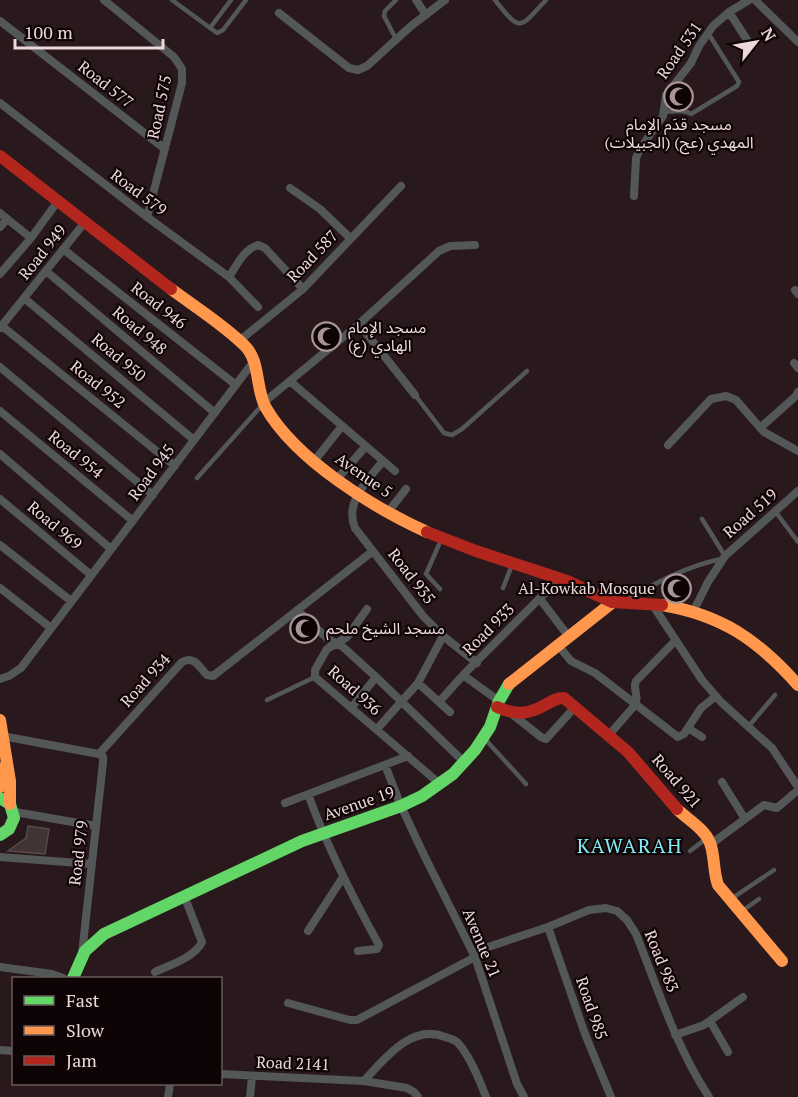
<svg xmlns="http://www.w3.org/2000/svg" width="798" height="1097" font-family="'PT Serif','Noto Sans Arabic',serif">
<style>
.building{fill:#413435;stroke:#584a4c;stroke-width:1.5}
.lines{fill:none;stroke-linecap:round;stroke-linejoin:round}
.lane{stroke:#545758;stroke-width:4.5}
.street{stroke:#545758;stroke-width:8}
.fast{stroke:#63d668;stroke-width:12}
.slow{stroke:#ff974d;stroke-width:12}
.jam{stroke:#b3261e;stroke-width:12}
.labels{text-anchor:middle;dominant-baseline:central;stroke-width:4.5;stroke-linejoin:round;paint-order:stroke}
.street-label{font-size:16px;fill:#edd8da;stroke:#0f0405}
.poi-label{font-size:16px;fill:#edd8da;stroke:#0f0405;text-anchor:start}
.quarter-label{font-size:20px;letter-spacing:1.5px;fill:#82edf5;stroke:#0f0405}
</style>
<rect width="100%" height="100%" fill="#29191c"/>
<path class="building" d="M28,826L49,829L45,854L8,851L26,838Z"/>
<g class="lines">
<path class="lane" d="M172,0L217,33L223,30L246,0
M495,0C521,33 519,29 546,0
M210,28L231,0
M396,39L384,16L385,11L396,0
M665,111C674,113 682,108 691,114L737,86L739,82L708,33
M415,395L444,433L452,435L462,429L527,371
M197,478L263,404
M775,511L798,542
M702,519L725,556
M503,588L512,565
M440,589L426,574L441,540
M625,601C655,583 687,566 721,559
M267,700L315,677
M748,727L775,695
M484,738L526,784
M690,851L707,838
M731,899L774,870
M742,911L759,899"/>
<path class="street" d="M104,0L174,57L182,69V83L147,217
M416,0L426,15
M755,0L798,42
M729,12L751,46
M279,13L349,68L358,70L367,66L411,26L445,0
M0,21L165,149
M0,103L147,217L229,277L258,307
M290,188L320,209L350,238
M634,196L636,158L640,149L663,116L666,95L691,63L699,46L713,26L729,12L749,0
M0,213L31,238
M0,227L7,219
M63,249L236,385
M46,271L215,413
M0,274L31,238L58,201
M229,277C237,265 244,249 258,245L265,248L303,289
M795,290L798,294
M24,298L194,440
M359,324L415,395
M2,326L175,466
M0,328L85,222
M239,341L303,289L401,186
M794,363L798,368
M0,367L153,495
M291,382L395,471
M263,403L359,324L439,251L450,246L475,245
M0,411L133,521
M760,428L796,396L798,392
M668,445L711,399L726,396L736,400L764,432L798,451
M0,454L111,549
M315,460L342,426
M383,461C368,480 344,502 355,528L423,616L443,636L477,663
M338,478L366,446
M0,499L91,575
M388,512L406,489
M0,545L71,601
M0,588L51,628
M540,599L569,637
M652,604L702,680L721,702L772,748L798,787
M367,609L347,637L327,649L315,670V677L440,784
M297,610L328,639L343,647L376,677L464,762
M693,612L708,582L725,556L798,491
M558,645L571,661L595,673L678,737L684,734L701,708L716,696
M463,675L499,701
M0,679L9,676L21,668L254,361
M418,683L450,712
M439,702L465,673L559,579
M352,707L376,677
M512,714L541,737L546,739L576,706
M688,728L702,737
M377,729L418,683L443,636
M609,735L635,705C640,696 632,690 636,681L675,641
M2,736L99,754
M99,754L182,662C194,655 199,667 207,675L213,676L373,551
M385,765L401,806L424,855L475,957L517,1084L524,1097
M722,782L745,819
M308,794C327,847 352,896 379,945L377,949L358,951
M285,803L408,756
M15,812L96,826
M711,844L764,805L777,808L798,790
M0,857L92,864
M548,927L585,1034L611,1097
M308,931L343,877
M473,952L548,927L589,910L606,908L617,911L627,920L636,934C658,989 676,1047 709,1097
M82,954L103,762V757L99,754
M0,967L52,974L63,978
M155,972C170,965 195,957 202,942L185,898
M288,1003L350,1020H357L475,957
M710,1021L728,1052
M675,1035L704,1025L743,997
M0,1050L14,1051
M220,1074L364,1081L407,1088L414,1092L418,1097
M364,1081C384,1059 412,1023 445,1037C449,1038 455,1040 458,1043C469,1055 480,1081 486,1097
M168,1097L170,1084
M250,1097L252,1077"/>
<path class="fast" d="M0,798L10,804L14,818L9,829L0,835
M73,978L85,951L104,934L302,841L401,806L422,796L453,774L475,750L490,727L499,701L509,684"/>
<path class="slow" d="M171,289C194,306 224,325 244,345C261,361 255,389 266,408C296,460 374,508 427,532
M662,605C722,615 758,640 798,685
M509,684L613,602
M0,720L10,781V804
M0,787L5,766
M677,809C687,819 705,829 710,843C715,856 713,871 718,885L782,961"/>
<path class="jam" d="M0,156L171,289
M427,532L476,551L567,581L612,602L662,605
M497,707C516,715 527,715 545,705C552,701 556,698 564,698L628,752L677,809"/>
</g>
<defs>
<symbol id="mosque-ring" viewBox="-11 -11 22 22"><circle r="9.5" fill="#0f0405" stroke="#a89598" stroke-width="1.5"/><path d="M3.5-4.9A6 6 0 1 0 3.5 4.9A5 5 0 1 1 3.5-4.9Z" fill="#a89598"/></symbol>
</defs>
<g fill-rule="evenodd">
<use href="#mosque-ring" x="662" y="80" width="33" height="33"/>
<use href="#mosque-ring" x="310" y="320" width="33" height="33"/>
<use href="#mosque-ring" x="660" y="572" width="33" height="33"/>
<use href="#mosque-ring" x="288" y="612" width="33" height="33"/>
</g>
<g class="labels">
<g class="street-label">
<text transform="translate(679 50) rotate(-55)">Road 531</text>
<text transform="translate(106 84) rotate(38)">Road 577</text>
<text transform="translate(159 107) rotate(-78)">Road 575</text>
<text transform="translate(139 192) rotate(37)">Road 579</text>
<text transform="translate(42 252) rotate(-51)">Road 949</text>
<text transform="translate(312 256) rotate(-46)">Road 587</text>
<text transform="translate(159 305) rotate(38)">Road 946</text>
<text transform="translate(140 330) rotate(40)">Road 948</text>
<text transform="translate(119 357) rotate(40)">Road 950</text>
<text transform="translate(98 384) rotate(39)">Road 952</text>
<text transform="translate(76 454) rotate(39)">Road 954</text>
<text transform="translate(151 472) rotate(-53)">Road 945</text>
<text transform="translate(364 475) rotate(35)">Avenue 5</text>
<text transform="translate(750 513) rotate(-41)">Road 519</text>
<text transform="translate(55 525) rotate(40)">Road 969</text>
<text transform="translate(412 576) rotate(52)">Road 935</text>
<text transform="translate(488 629) rotate(-45)">Road 933</text>
<text transform="translate(145 680) rotate(-48)">Road 934</text>
<text transform="translate(355 690) rotate(42)">Road 936</text>
<text transform="translate(677 781) rotate(49)">Road 921</text>
<text transform="translate(359 803) rotate(-19)">Avenue 19</text>
<text transform="translate(78 853) rotate(-83)">Road 979</text>
<text transform="translate(482 943) rotate(67)">Avenue 21</text>
<text transform="translate(662 961) rotate(68)">Road 983</text>
<text transform="translate(592 1008) rotate(71)">Road 985</text>
<text transform="translate(293 1063) rotate(2)">Road 2141</text>
</g>
<g class="poi-label">
<text x="679" y="124" text-anchor="middle">مسجد قدَم الإمام<tspan x="679" dy="18">المهدي (عج) (الجبيلات)</tspan></text>
<text x="348" y="327">مسجد الإمام<tspan x="348" dy="18">الهادي (ع)</tspan></text>
<text x="655" y="588" text-anchor="end">Al-Kowkab Mosque</text>
<text x="326" y="628">مسجد الشيخ ملحم</text>
</g>
<g class="quarter-label">
<text x="630" y="845">KAWARAH</text>
</g>
</g>
<rect x="12" y="977" width="210" height="108" fill="#0f0405" stroke="#68595a" stroke-width="1.5"/>
<rect x="24" y="996" width="30" height="9" fill="#63d668" stroke="#68595a" stroke-width="1.5"/>
<text x="66" y="1007" font-size="18" fill="#edd8da">Fast</text>
<rect x="24" y="1026" width="30" height="9" fill="#ff974d" stroke="#68595a" stroke-width="1.5"/>
<text x="66" y="1037" font-size="18" fill="#edd8da">Slow</text>
<rect x="24" y="1056" width="30" height="9" fill="#b3261e" stroke="#68595a" stroke-width="1.5"/>
<text x="66" y="1067" font-size="18" fill="#edd8da">Jam</text>
<g transform="translate(756 42) rotate(59)" stroke="#0f0405" stroke-width="4.5" paint-order="stroke">
<path d="M0-4.5L10 22L0 15L-10 22Z" fill="#edd8da"/>
<text y="-9" font-size="16" font-weight="bold" text-anchor="middle" fill="#edd8da">N</text>
</g>
<path d="M15 39v9h148v-9" fill="none" stroke="#edd8da" stroke-width="3"/>
<text x="24" y="39" font-size="18" fill="#edd8da" stroke="#0f0405" stroke-width="4.5" paint-order="stroke">100 m</text>
</svg>
